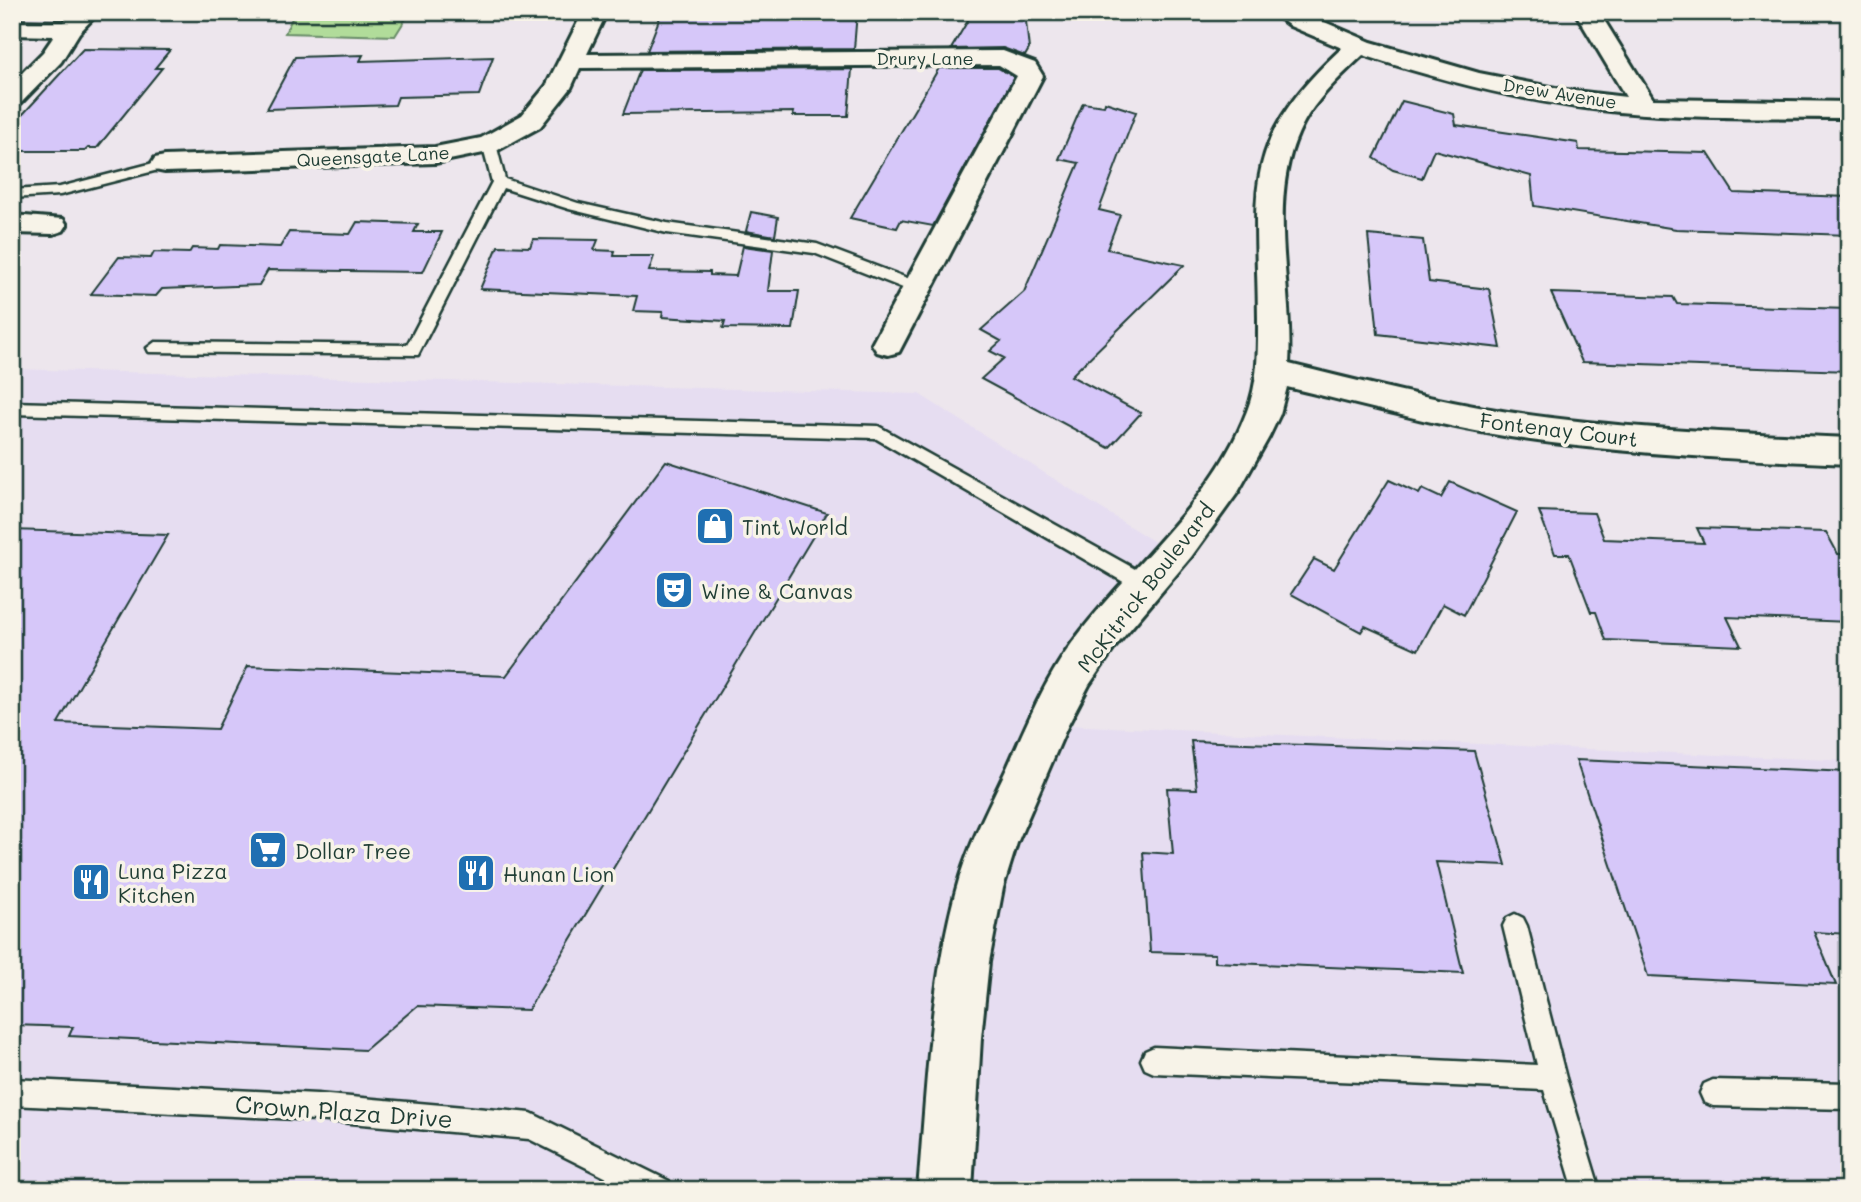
<svg xmlns="http://www.w3.org/2000/svg" width="1861" height="1202" font-family="Mali,sans-serif">
<style>
.built{fill:#e6ddf1}
.green{fill:#b1dc9a;stroke:#688c67;stroke-width:2}
.building{fill:#d6c7f9;stroke:#1f3d34;stroke-width:2}
.lines{fill:none;stroke-linecap:round;stroke-linejoin:round}
.lane-casing{stroke:#1f3d34;stroke-width:5}
.street-casing{stroke:#1f3d34;stroke-width:6}
.lane{fill:#f7f3e8;fill-rule:evenodd}
.street{fill:#f7f3e8;fill-rule:evenodd}
.labels{text-anchor:middle;dominant-baseline:central;stroke-width:7;stroke-linejoin:round;paint-order:stroke}
.far-street-label{font-size:18px;fill:#1f3d34;stroke:#f7f3e8}
.street-label{font-size:21px;fill:#1f3d34;stroke:#f7f3e8}
.poi-label{font-size:21px;fill:#1f3d34;stroke:#f7f3e8;text-anchor:start}
.near-street-label{font-size:24px;fill:#1f3d34;stroke:#f7f3e8}
</style>
<rect width="100%" height="100%" fill="#ede6ed"/>
<filter id="ink" filterUnits="userSpaceOnUse"><feTurbulence type="fractalNoise" baseFrequency=".0143" numOctaves="2"/><feDisplacementMap in="SourceGraphic" scale="14" xChannelSelector="R" yChannelSelector="G"/><feConvolveMatrix kernelMatrix="1 2 1 2 8 2 1 2 1" color-interpolation-filters="sRGB"/></filter>
<g filter="url(#ink)">
<path class="built" d="M12,369L919,394L1172,553L1044,724L1849,761V1190H12Z"/>
<path class="green" d="M295,12H410L395,36L285,33Z"/>
<path class="building" d="M662,12H857L854,49L647,51Z
M973,12H1025L1029,49L1025,56L1003,48L951,49Z
M83,49L170,50L155,68H162L97,148H88L85,151H12V126Z
M363,55L360,61L493,57L479,95L398,97L395,105L267,109L295,57Z
M939,68H998L1014,77L933,226L901,220L897,228L850,218Z
M852,69L848,116H793L794,112L623,114L640,70Z
M1402,101L1454,114L1456,125L1578,143L1579,150L1708,153L1734,193L1849,197V235L1676,229L1534,206L1531,176L1434,150L1422,178L1393,170L1374,158Z
M1105,102L1136,112L1099,210L1120,215L1107,249L1184,265L1071,376L1141,413L1109,448L981,379L1004,358L990,351L1001,341L981,330L1024,292L1079,163L1059,159L1083,103L1104,106Z
M751,212L778,217L775,236L746,231Z
M357,222L418,224L414,232H442L423,272L268,270L259,285L162,289L156,296L91,294L119,257L151,258L154,252L189,253L192,248L218,249L220,245L280,247L289,232L350,234Z
M1368,235L1423,240L1429,282L1489,289L1501,348L1378,334Z
M533,239L598,240L594,250L615,251L614,256H654L649,271L710,272V275L736,276L743,246L773,250L768,291H799L793,329L723,328L725,321L662,317L663,312L633,311L637,296L480,289L498,246L530,247Z
M1551,293L1673,297L1677,304L1849,309V371L1582,362Z
M666,461L827,513L528,1010L417,1006L365,1050L69,1036L73,1027L12,1025V530L168,535L58,723L217,729L248,666L506,676Z
M1389,480L1419,494L1422,489L1441,498L1450,482L1517,512L1464,615L1443,604L1418,650L1365,626L1361,632L1291,594L1314,559L1334,569Z
M1539,511L1594,513L1604,539L1704,543L1697,528L1826,532L1838,554H1849V622L1727,617L1741,646L1606,640L1596,612H1591L1569,554H1555Z
M1191,741L1474,751L1506,865L1436,862L1463,973L1215,962V954L1150,952L1143,852L1173,854L1167,788L1197,789Z
M1576,760L1849,772V934L1814,932L1836,985L1648,976Z"/>
<g class="lines">
<defs>
<path id="lane" d="M489,140L496,144L505,179L578,203L667,223L817,244L923,284L926,288L918,293L913,292L814,253L667,233L569,209L503,188L418,355L149,352L147,348L155,342L407,345L492,182L482,144Z
M165,160L172,164L170,167L60,195L12,198V190L60,187Z
M12,402L878,426L1153,579L1156,585L1153,591L1146,593L1139,591L875,438L12,414Z
M1515,914L1523,918L1527,926L1566,1078L1600,1190H1574L1544,1090L1154,1073L1145,1069L1141,1060L1145,1051L1154,1047L1537,1065L1503,926L1507,918Z
M12,1079L317,1094L531,1113L669,1181L673,1190H631L529,1139L317,1120L12,1105Z
M1713,1080L1849,1083V1109L1713,1106L1704,1102L1700,1093L1704,1084Z"/>
<path id="street" d="M73,12H99L79,33L61,62L21,103L12,106V83L43,52L54,36L12,35V21L64,22Z
M583,12H607L587,54L1003,51L1035,63L1043,76L899,352L888,355L877,352L872,344L1017,76L999,65L580,68L571,88L540,127L498,150L435,163L165,172L155,170L151,164L155,158L165,156L435,147L481,138L522,115L546,86Z
M1271,12H1301L1371,42L1479,73L1566,90L1626,97L1575,12H1599L1653,99L1849,102V118C1772,117 1695,119 1619,112C1532,104 1446,82 1363,55C1344,73 1323,92 1308,115C1262,189 1294,283 1289,364C1362,382 1434,400 1508,412C1621,429 1735,433 1849,438V464C1735,459 1622,454 1510,437C1435,425 1361,405 1287,387L1280,414L1269,437L1238,492L1191,557L1115,647L1089,685L1067,727L1017,843L1003,888L989,962L981,1038L972,1190H918C927,1086 930,977 960,876C972,838 991,802 1008,766C1027,723 1045,680 1072,643C1129,565 1212,504 1247,411C1259,381 1258,348 1258,317C1257,189 1238,144 1342,48L1290,26Z
M12,215L63,219L67,225L63,231L53,234L12,233Z"/>
</defs>
<use href="#lane" class="lane-casing"/>
<use href="#street" class="street-casing"/>
<use href="#lane" class="lane"/>
<use href="#street" class="street"/>
</g>
</g>
<defs>
<symbol id="shop-square" viewBox="-11 -11 22 22"><rect x="-9" y="-9" width="18" height="18" rx="4" fill="#1f6fb2" stroke="#f7f3e8"/><path d="M-5-2.5h2.3a2.7 3.5 0 0 1 5.4 0H5L5.5 6h-11ZM-1.5-2.5h3a1.5 2.3 0 0 0-3 0Z" fill="#fff"/></symbol>
<symbol id="theatre-square" viewBox="-11 -11 22 22"><rect x="-9" y="-9" width="18" height="18" rx="4" fill="#1f6fb2" stroke="#f7f3e8"/><path d="M-5-5.5Q0-4 5-5.5V0Q5 5 0 6Q-5 5-5 0ZM-3.3-2.5H-1v1.5H-3.3ZM1-2.5H3.3v1.5H1ZM-2.8 1Q0 5.5 2.8 1Z" fill="#fff"/></symbol>
<symbol id="supermarket-square" viewBox="-11 -11 22 22"><rect x="-9" y="-9" width="18" height="18" rx="4" fill="#1f6fb2" stroke="#f7f3e8"/><path d="M-6-5.5h2.5l.6 2H6L4.5 2H-2.5L-4.4-4H-6ZM-1.5 3.2a1.3 1.3 0 1 0 .1 0ZM3 3.2a1.3 1.3 0 1 0 .1 0Z" fill="#fff"/></symbol>
<symbol id="restaurant-square" viewBox="-11 -11 22 22"><rect x="-9" y="-9" width="18" height="18" rx="4" fill="#1f6fb2" stroke="#f7f3e8"/><path d="M-5-6h1v4h1v-4h1v4h1v-4h1v5L-1.5 .5V6h-2V.5L-5-1ZM5-6V6H3V1.5H1.5Q1.5-4 5-6Z" fill="#fff"/></symbol>
</defs>
<g fill-rule="evenodd">
<use href="#shop-square" x="693" y="504" width="44" height="44"/>
<use href="#theatre-square" x="652" y="568" width="44" height="44"/>
<use href="#supermarket-square" x="246" y="828" width="44" height="44"/>
<use href="#restaurant-square" x="454" y="851" width="44" height="44"/>
<use href="#restaurant-square" x="69" y="860" width="44" height="44"/>
</g>
<g class="labels">
<g class="far-street-label">
<text x="925" y="58">Drury Lane</text>
<text transform="translate(1560 93) rotate(9)">Drew Avenue</text>
<text transform="translate(373 156) rotate(-3)">Queensgate Lane</text>
</g>
<g class="street-label">
<text transform="translate(1559 429) rotate(7)">Fontenay Court</text>
<text transform="translate(1145 587) rotate(-52)">McKitrick Boulevard</text>
</g>
<g class="poi-label">
<text x="742" y="526">Tint World</text>
<text x="701" y="590">Wine &amp; Canvas</text>
<text x="295" y="850">Dollar Tree</text>
<text x="118" y="870">Luna Pizza<tspan x="118" dy="24">Kitchen</tspan></text>
<text x="503" y="873">Hunan Lion</text>
</g>
<g class="near-street-label">
<text transform="translate(344 1111) rotate(4)">Crown Plaza Drive</text>
</g>
</g>
<rect width="1861" height="1202" fill="none" stroke="#f7f3e8" stroke-width="42"/>
<rect x="21" y="21" width="1819" height="1160" fill="none" stroke="#1f3d34" stroke-width="2.5" filter="url(#ink)"/>
</svg>
